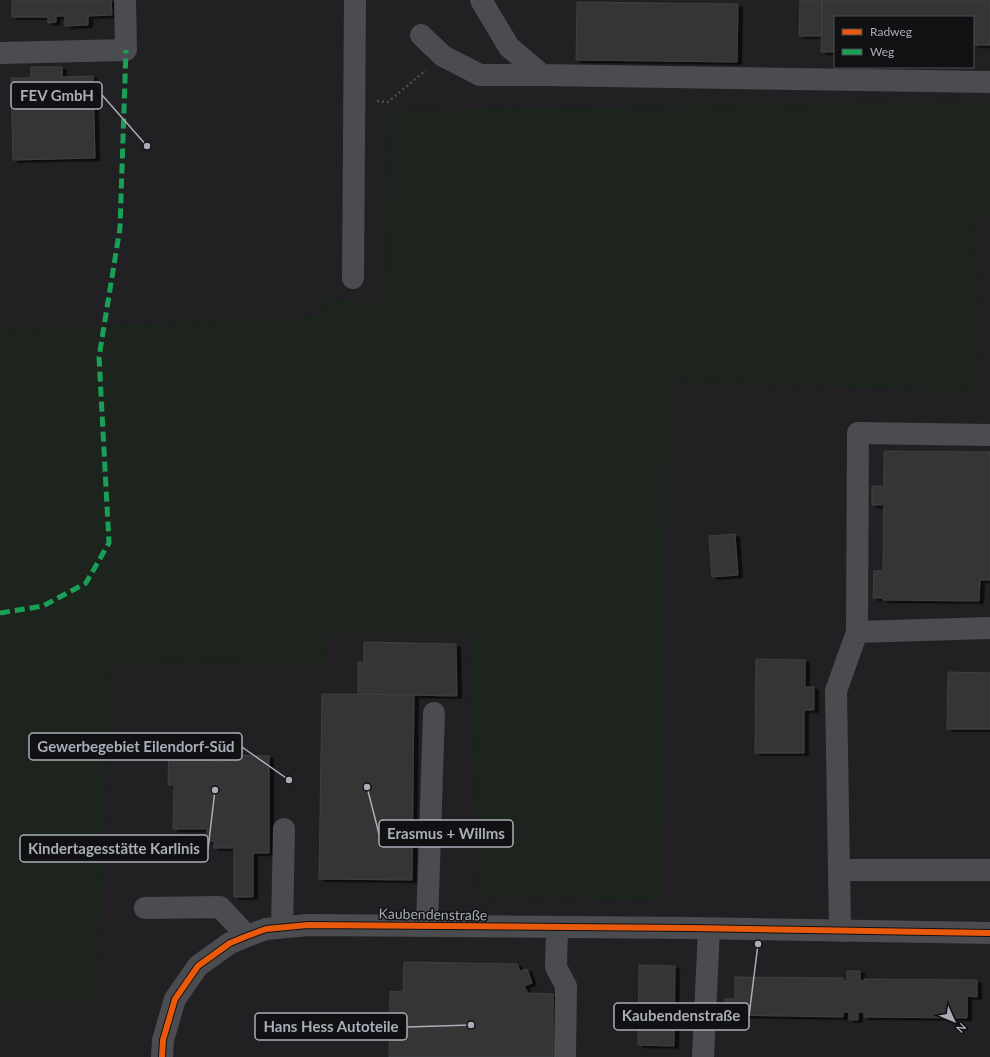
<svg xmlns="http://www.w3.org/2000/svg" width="990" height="1057" font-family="Lato,sans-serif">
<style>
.built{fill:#212123;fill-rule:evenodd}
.green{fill:#1d241e}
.building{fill:#353536;stroke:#3f4043;filter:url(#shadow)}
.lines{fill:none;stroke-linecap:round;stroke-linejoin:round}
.path{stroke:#4d4e52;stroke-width:2.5;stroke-dasharray:2 3;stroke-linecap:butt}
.minor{stroke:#4b4c50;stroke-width:22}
.quiet{stroke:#1a9f57;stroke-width:5;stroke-dasharray:10 5;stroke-linecap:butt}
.cycleway-casing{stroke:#111113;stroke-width:8}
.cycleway{stroke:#e8590c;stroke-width:6}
.labels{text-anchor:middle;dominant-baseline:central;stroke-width:3;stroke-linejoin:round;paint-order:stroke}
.street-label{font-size:14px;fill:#a8adb8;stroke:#111113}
.leader{fill:none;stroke:#a8adb8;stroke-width:1.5}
.callout-dot{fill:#a8adb8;stroke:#111113;stroke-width:1.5}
.callout{fill:#111113;stroke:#a8adb8;stroke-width:1.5}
.callout-label{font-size:15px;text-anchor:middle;font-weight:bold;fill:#a8adb8}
</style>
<defs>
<filter id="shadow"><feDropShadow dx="4.5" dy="2.5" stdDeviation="0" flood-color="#0009"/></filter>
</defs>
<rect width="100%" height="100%" fill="#171717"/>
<path class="built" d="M0,0H990V102L389,110L387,302L322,300L321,316L0,330ZM835,17H973V67H835Z
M974,215H990V1057H0V1001L98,1000L110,663L325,664L326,634L470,633L476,896L660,901L668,381L981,392Z"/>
<path class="green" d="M990,102V215H974L981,392L668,381L661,901L476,896L470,634H326L325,664L110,663L98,1001H0V330L321,316L322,300L387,302L389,110Z"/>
<path class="building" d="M12,0H111L112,15L88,16V25L65,26V16H56V22L48,23V17H12Z
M800,0H822V36H799Z
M822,0H990V45H973V17H835V53L834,52H821Z
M577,2L738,4L737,62L576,60Z
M31,67H62V77L93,76L95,158L13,160L11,78H31Z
M885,451L990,452V580H980L979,601L883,600L882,598H873L874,571H883L884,452Z
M872,486H882V505H872Z
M735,534L738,575L712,577L709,536Z
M364,642L456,644L457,696L358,694V662H364Z
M756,659L805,660V687H814V710H804V753H755Z
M948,672L990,673V729H947Z
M322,694L414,695L412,880L319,879Z
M169,744H215V761H223V755L269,756V853H253V897H234V848H214V841H207V829H173L174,785H168Z
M404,962L517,964L520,971L527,969L532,983L524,986L528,993L553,994V1057H389L390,991L403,992Z
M639,965L675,966L674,1046L638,1045Z
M847,971H860V981H864V979L977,980V997L967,996V1018L864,1017V1012H858V1020H849V1012H843V1017L725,1015V999H735V977L843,978V981H847Z"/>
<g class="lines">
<path class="path" d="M377,101L388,102L426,70"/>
<path class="minor" d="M481,0L509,47L542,75L990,82
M421,35L443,56L480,75H542
M0,53L126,50L125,0
M353,278L355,0
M990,435L858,433L857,632L836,691L839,870H990
M857,632L990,628
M839,870L840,931
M145,908L220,907L247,936
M427,926L434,713
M282,927L284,829
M557,927L556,967L566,986L565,1057
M162,1057L163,1040L175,999L198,966L230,943L247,936L266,929L308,925L690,928L990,933
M703,1057L709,929"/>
<path class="quiet" d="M0,613L43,606L86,583L109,543L99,357L120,228L126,50"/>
<defs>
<path id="cycleway" d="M162,1057L163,1040L175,999L198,966L230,943L247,936L266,929L308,925L690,928L990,933"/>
</defs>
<use href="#cycleway" class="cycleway-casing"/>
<use href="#cycleway" class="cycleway"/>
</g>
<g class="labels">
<g class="street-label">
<text transform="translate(433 914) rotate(1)">Kaubendenstraße</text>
</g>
</g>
<path class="leader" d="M147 146L102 95M289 780L242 747M367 787L379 834M215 790L208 849M758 944L749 1016M471 1025L407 1027"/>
<g class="callout-dot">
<circle cx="147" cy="146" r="4"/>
<circle cx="289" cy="780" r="4"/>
<circle cx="367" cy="787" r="4"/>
<circle cx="215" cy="790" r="4"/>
<circle cx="758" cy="944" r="4"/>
<circle cx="471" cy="1025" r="4"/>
</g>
<g class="callout">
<rect x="11" y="82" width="91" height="27" rx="4"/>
<rect x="29" y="733" width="213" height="27" rx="4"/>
<rect x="379" y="820" width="134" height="27" rx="4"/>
<rect x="20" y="835" width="188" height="27" rx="4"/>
<rect x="614" y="1003" width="135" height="27" rx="4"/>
<rect x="255" y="1013" width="152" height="27" rx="4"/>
</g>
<g class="callout-label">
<text x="57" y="101">FEV GmbH</text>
<text x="136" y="752">Gewerbegebiet Eilendorf-Süd</text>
<text x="446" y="839">Erasmus + Willms</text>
<text x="114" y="854">Kindertagesstätte Karlinis</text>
<text x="681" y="1021">Kaubendenstraße</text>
<text x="331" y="1032">Hans Hess Autoteile</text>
</g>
<rect x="834" y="16" width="140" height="52" fill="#111113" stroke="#4d4f55"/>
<rect x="842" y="29" width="20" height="6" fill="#e8590c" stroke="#4d4f55"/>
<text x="870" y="36" font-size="12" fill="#a8adb8">Radweg</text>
<rect x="842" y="49" width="20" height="6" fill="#1a9f57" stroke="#4d4f55"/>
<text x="870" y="56" font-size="12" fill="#a8adb8">Weg</text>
<g transform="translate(954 1021) rotate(134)" stroke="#111113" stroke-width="3" paint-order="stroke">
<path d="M0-3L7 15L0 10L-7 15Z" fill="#a8adb8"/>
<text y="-6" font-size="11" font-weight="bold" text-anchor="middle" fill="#a8adb8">N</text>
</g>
</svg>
